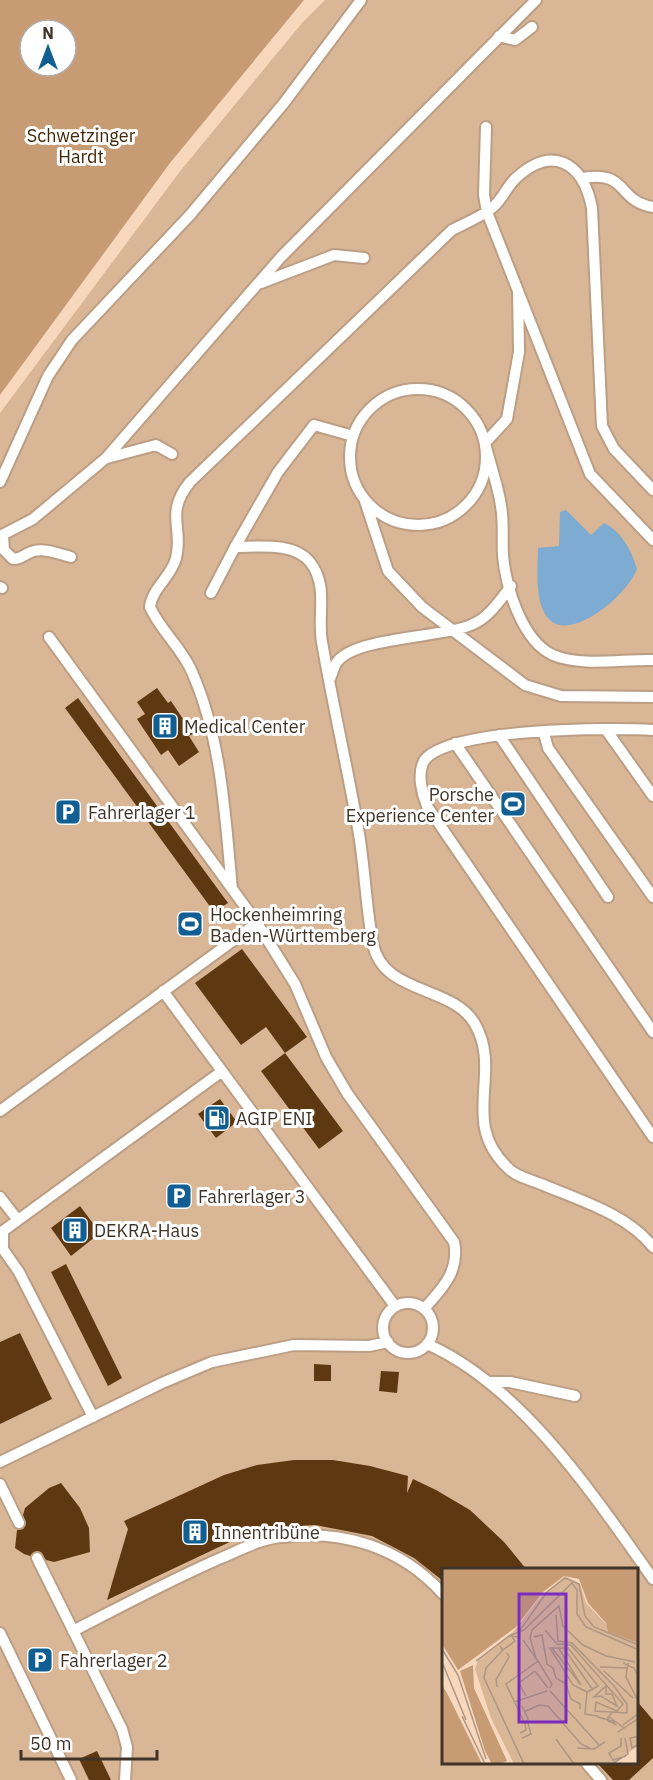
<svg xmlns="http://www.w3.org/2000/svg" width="653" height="1780" font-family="'IBM Plex Sans',sans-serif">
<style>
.green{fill:#d9b696;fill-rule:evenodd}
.forest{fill:#c79b74;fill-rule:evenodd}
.water{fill:#7dabd2}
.building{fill:#5d3810}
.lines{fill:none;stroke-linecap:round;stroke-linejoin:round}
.service-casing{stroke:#bb9e84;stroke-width:14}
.service{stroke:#fff;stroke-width:10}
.labels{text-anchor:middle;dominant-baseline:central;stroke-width:6;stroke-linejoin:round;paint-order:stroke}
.park-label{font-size:18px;fill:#432605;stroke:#fff}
.poi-label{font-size:18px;fill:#403429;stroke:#fff;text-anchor:start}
.inset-road{fill:none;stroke:#ae9682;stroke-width:1.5}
.view{fill:#7b2cbf;fill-opacity:0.15;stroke:#7b2cbf;stroke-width:3}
.inset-edge{fill:none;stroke:#403429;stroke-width:3}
</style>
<rect width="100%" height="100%" fill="#f7d8bd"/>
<path class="green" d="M325,0H653V1780H0V413L181,170L302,23ZM443,1570H636V1764H443Z"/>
<path class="forest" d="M0,0H304L170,163L0,395ZM30,30H66V66H30Z"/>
<path class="water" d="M566,510L591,535L604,523C621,531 632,551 637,569C629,593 569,646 547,617C534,599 538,568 538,548L559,546L560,512Z"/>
<path class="building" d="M157,688L168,703L171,701L193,734L189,736L199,752L179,766L168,750L161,755L137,719L145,714L137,702Z
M78,698L228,903L214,912L65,708Z
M242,949L307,1037L285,1053L266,1027L241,1045L195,983Z
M285,1053L343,1131L319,1149L261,1071Z
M220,1099L237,1122L216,1138L198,1114Z
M80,1206L100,1233L71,1256L51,1228Z
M66,1264L122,1378L108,1386L51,1272Z
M20,1333L52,1399L0,1424V1342Z
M314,1364L331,1365V1381H314Z
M381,1371L399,1372L397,1393L379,1391Z
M294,1460H333L370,1466L408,1476L407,1493L413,1479L436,1490L470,1510L504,1542L527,1570H443V1581L414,1558L372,1536L315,1525L283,1527L236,1539L107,1600L128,1529L124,1521L224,1475L257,1465Z
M61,1483L80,1508L89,1528L90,1552L54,1562L46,1560L38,1551L30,1556L24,1554L15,1548L17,1530L23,1529L26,1524L23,1515L25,1508L49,1488Z
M636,1700L653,1720V1758L629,1780H613L598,1764H636Z
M97,1751L111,1780H89L79,1759Z"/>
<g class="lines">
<defs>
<path id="service" d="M499,36L515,40L532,27
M486,127L484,195L487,212L590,474L653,540
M583,178C629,170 616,201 653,207
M261,283L334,255L364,258
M518,290L519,352L507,419L485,443C490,464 498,485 501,506C504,522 502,539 503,556C506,587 522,641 553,655C582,667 622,659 653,660
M350 457a68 68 0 1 1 136 0a68 68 0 1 1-136 0Z
M107,458L156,445L172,454
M0,482L48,376L72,340L190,215L284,103L361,0
M365,501L388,571L422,607L525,685L561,696L653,697
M0,536L33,519L106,458L281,257L536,0
M3,536L4,550L13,559C22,559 23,555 31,552C43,547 59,554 71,557
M235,547L278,472L314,425L353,436
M0,587L2,588
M211,593L235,547C259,547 294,542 310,562C329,586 317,615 322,642C333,706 348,770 359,834C365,870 366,908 373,944C383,995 453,985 475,1024C503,1073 459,1122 508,1168C515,1176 531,1180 541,1184C579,1200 627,1214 653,1247
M330,679C332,674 334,666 337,662C355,637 441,638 471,625C489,618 499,601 511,586
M653,730C614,727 445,728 424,761C417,774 422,794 427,806L653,1137
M607,731L653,796
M544,733L548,748L653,897
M499,735L608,897
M455,743L653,1032
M232,889C225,816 222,740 192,672C182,648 160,630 150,607C152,588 172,576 176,558C184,528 164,514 190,482L452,230C465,223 481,217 492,208C502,200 506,188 515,179C552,144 583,162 592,208L602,426L614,449L653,490
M257,923L295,984L326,1057L347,1093L454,1242C460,1271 442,1289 424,1309
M163,991L395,1306
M0,1111L257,923L49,637
M0,1197L17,1219
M383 1328a25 25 0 1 1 50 0a25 25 0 1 1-50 0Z
M427,1344C522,1386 595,1497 653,1579
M488,1382H510L575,1396
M93,1417L19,1272L3,1249V1231L221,1072
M0,1462L162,1383L212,1362L294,1345L369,1346L388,1342
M0,1484L19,1523
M37,1558L122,1729L127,1747L125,1780
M73,1631C122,1606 170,1580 221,1558C240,1550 260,1539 281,1537C342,1529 401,1547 443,1594
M0,1633L71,1780
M587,1764L601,1780"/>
</defs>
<use href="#service" class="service-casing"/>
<use href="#service" class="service"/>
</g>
<defs>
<symbol id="building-square" viewBox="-11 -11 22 22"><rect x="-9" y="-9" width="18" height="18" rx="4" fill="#115f92" stroke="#fff"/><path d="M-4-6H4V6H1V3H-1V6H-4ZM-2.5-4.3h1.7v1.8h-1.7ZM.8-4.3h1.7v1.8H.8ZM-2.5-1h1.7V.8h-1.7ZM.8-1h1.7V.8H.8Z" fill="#fff"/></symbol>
<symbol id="stadium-square" viewBox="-11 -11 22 22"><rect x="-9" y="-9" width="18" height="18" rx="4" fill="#115f92" stroke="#fff"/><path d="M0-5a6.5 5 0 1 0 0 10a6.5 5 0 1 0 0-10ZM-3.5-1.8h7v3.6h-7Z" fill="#fff"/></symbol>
<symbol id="parking-square" viewBox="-11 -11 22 22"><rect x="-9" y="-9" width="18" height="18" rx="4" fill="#115f92" stroke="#fff"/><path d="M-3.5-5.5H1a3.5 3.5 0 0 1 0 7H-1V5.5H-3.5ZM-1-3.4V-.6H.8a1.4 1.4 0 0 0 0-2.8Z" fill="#fff"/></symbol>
<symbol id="fuel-square" viewBox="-11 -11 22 22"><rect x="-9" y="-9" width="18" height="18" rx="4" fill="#115f92" stroke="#fff"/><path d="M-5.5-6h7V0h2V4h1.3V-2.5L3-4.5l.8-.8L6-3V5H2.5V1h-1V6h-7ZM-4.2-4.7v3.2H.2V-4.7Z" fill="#fff"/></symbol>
</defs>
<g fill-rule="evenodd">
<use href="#building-square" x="150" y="711" width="30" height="30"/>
<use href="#stadium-square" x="498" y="789" width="30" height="30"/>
<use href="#parking-square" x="53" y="797" width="30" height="30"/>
<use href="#stadium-square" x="175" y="909" width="30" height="30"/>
<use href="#fuel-square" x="202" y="1103" width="30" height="30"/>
<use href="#parking-square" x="164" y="1181" width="30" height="30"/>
<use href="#building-square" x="60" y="1215" width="30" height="30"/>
<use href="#building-square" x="180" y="1517" width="30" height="30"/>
<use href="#parking-square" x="25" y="1645" width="30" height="30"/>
</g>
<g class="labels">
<g class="park-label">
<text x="81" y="135">Schwetzinger<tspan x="81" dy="21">Hardt</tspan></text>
</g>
<g class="poi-label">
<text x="184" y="726">Medical Center</text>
<text x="494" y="794" text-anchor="end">Porsche<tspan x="494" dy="21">Experience Center</tspan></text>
<text x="88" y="812">Fahrerlager 1</text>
<text x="210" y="914">Hockenheimring<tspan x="210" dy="21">Baden-Württemberg</tspan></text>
<text x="236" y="1118">AGIP ENI</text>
<text x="198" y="1196">Fahrerlager 3</text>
<text x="94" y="1230">DEKRA-Haus</text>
<text x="214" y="1532">Innentribüne</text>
<text x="60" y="1660">Fahrerlager 2</text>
</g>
</g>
<g transform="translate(442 1568)">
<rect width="196" height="196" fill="#f7d8bd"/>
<path d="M123,8L138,16L144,35L165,57L166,64L196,75V178L169,196H72L49,150L33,101L36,92L71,64L99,28Z" fill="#d9b696"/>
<path d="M0,0H196V75L166,64L164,55L146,35L137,11L122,8L101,24L74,59L16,102L0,76ZM31,97L32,120L65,193L58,196H50L43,183L18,103ZM0,117L6,127L40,196H0Z" fill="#c79b74"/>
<path class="inset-road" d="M103,62L115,76L129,77L181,136L175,143L154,134L153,143L185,145V136L172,118L130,75L116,73L114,47M76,65L105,24L123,10L137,16L143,48L152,59L197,77M67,68L82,62L130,15L135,22V46L144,59L197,82M92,69L100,67L105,96L111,100L114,110L124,116L129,131L138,136V141M58,78L61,82L44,100L42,110L82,196M116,79L139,117M121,79L151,122M110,80L139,117M0,81L16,107L44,191M61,82L73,73L70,69M94,90L88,70L90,62L117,38L121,58L141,77L164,88L193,94M34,93L67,68L77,69M96,93L110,116L108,120M0,94L24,152M181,95L192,100L197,109M186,95L184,109L197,135M158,99L185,100M93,103L106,120M162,103L191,130M164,118V126H170L175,138L159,128L152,129ZM55,119L54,112L67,89L65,85M108,123L157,177M145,124L131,117L108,80H126L156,118L145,124L143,146L155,148L156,149L163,151L166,152L171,153L173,156L166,153V150L167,148L170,145M84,128L77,115L93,103M72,134L105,123M80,138L86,151L83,157M82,144L97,137L106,138L139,176L148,180M20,148L43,196M166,148L182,160M181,157L197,145M176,164L197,150M78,165L84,162L83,156L64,116L96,93L81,72M197,168L188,170L190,180L197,176M80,170L89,166L86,155M179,170V178L167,185L171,192L184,188M114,171L132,196M135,180L152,181L163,174M170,196L186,186L183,170"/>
<path class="view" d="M77,26H124V154H77Z"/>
<rect width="196" height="196" class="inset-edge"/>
</g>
<g transform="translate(48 48)"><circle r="28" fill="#ffffff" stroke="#b3aea9" stroke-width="1.5"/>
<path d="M0-4.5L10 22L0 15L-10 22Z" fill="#115f92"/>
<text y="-9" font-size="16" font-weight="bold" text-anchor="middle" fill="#403429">N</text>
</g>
<path d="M21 1750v9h136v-9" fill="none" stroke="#403429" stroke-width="3"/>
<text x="30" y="1750" font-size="18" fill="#403429" stroke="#ffffff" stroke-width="4.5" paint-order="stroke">50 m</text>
</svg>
